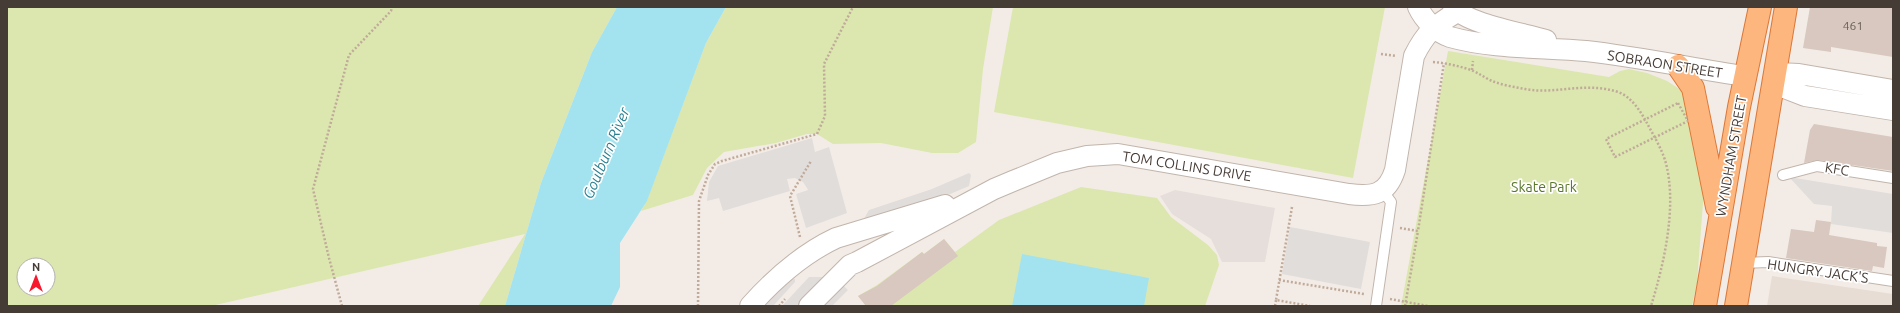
<svg xmlns="http://www.w3.org/2000/svg" width="1900" height="313" font-family="Ubuntu,sans-serif">
<style>
.residential{fill:#e7ddd4}
.industrial{fill:#e5dedb}
.green{fill:#dce7af;fill-rule:evenodd}
.parking{fill:#e1dddb}
.water{fill:#a3e3f0}
.building{fill:#d8c8bf}
.lines{fill:none;stroke-linecap:round;stroke-linejoin:round}
.service-casing{stroke:#c1b5ac;stroke-width:12}
.minor-casing{stroke:#c1b5ac;stroke-width:22}
.trunk-casing{stroke:#dc7738;stroke-width:24}
.path{stroke:#c0aa9a;stroke-width:2.5;stroke-dasharray:2 2;stroke-linecap:butt}
.service{stroke:#fff;stroke-width:10}
.minor{stroke:#fff;stroke-width:20}
.trunk{stroke:#fcb67e;stroke-width:22}
.labels{text-anchor:middle;dominant-baseline:central;stroke-width:3.5;stroke-linejoin:round;paint-order:stroke}
.number-label{font-size:12px;fill:#6a5f58}
.street-label{font-size:14px;fill:#463c36;stroke:#fff}
.park-label{font-size:14px;fill:#5a7729;stroke:#fff}
.water-label{font-size:15px;font-style:italic;fill:#2a7f91;stroke:#fff}
</style>
<rect width="100%" height="100%" fill="#f3ece6"/>
<path class="residential" d="M1772,276L1893,294V306H1767Z"/>
<path class="industrial" d="M1175,190L1275,208L1265,262H1222L1211,239L1172,214L1160,196Z"/>
<path class="green" d="M7,7H617L592,52L541,183L505,306H478L525,234L211,306H7ZM24,265H48V289H24Z
M726,7H993L983,69L976,142L958,153H932L881,143L833,144L817,134H807L776,143L724,152L707,168L693,195L641,211L647,200L706,43Z
M1013,7H1385L1353,178L994,112Z
M1448,51L1609,77L1620,71L1629,69L1647,73L1667,81L1678,88L1688,98L1703,154V203L1697,283L1692,306H1401Z
M1081,187L1157,198L1171,217L1208,245L1217,255L1219,265L1205,306H866L858,296L877,285L922,252L924,254L944,239L955,252L999,220Z"/>
<path class="parking" d="M812,138L815,152L829,147L847,213L806,228L796,194L808,190L807,188L803,182L795,178L787,179L790,191L723,211L719,198L707,201L709,182L718,166Z
M969,173L971,175L969,186L922,206L861,224L869,210L932,189Z
M1789,177L1893,194V233L1831,224L1832,206L1814,204Z
M1290,227L1370,242L1361,289L1282,274Z
M809,277H827L841,283L848,290L832,306H782Z
M795,279V282L773,306H743L779,280Z"/>
<path class="water" d="M617,7H726L706,43L647,201L620,243V287L611,306H505L541,183L592,52Z
M1022,254L1149,278L1144,306H1012Z"/>
<path class="building" d="M1810,7H1893V57L1831,47V52L1803,48Z
M1814,124L1893,137V171L1818,160L1804,163L1810,130Z
M1816,220L1831,222L1829,235L1877,243V246L1887,247L1884,268L1873,266L1872,271L1786,258L1791,229L1814,232Z
M944,239L958,256L891,306H866L858,296L877,286L922,252L924,254Z"/>
<g class="lines">
<defs>
<path id="service" d="M1783,175L1817,166L1893,178
M1743,263L1768,262L1893,281
M1376,306L1391,202L1382,190"/>
<path id="minor" d="M1418,7C1424,20 1436,32 1450,37C1493,49 1541,47 1586,51C1639,57 1691,68 1744,76
M1453,7C1467,24 1523,33 1546,40
M1775,73L1799,74L1893,90
M1774,84L1805,96L1893,110
M750,306C775,278 802,254 836,238L945,205
M809,306L850,265L857,262L994,189L1013,181L1057,163L1087,156L1118,154L1349,194C1373,197 1387,195 1395,170L1414,56C1426,32 1434,26 1457,12"/>
<path id="trunk" d="M1678,66L1693,88L1717,207
M1705,306L1739,107L1760,7
M1736,306L1786,7"/>
</defs>
<use href="#service" class="service-casing"/>
<use href="#minor" class="minor-casing"/>
<use href="#trunk" class="trunk-casing"/>
<path class="path" d="M1381,54L1396,56
M1433,62C1446,63 1459,66 1471,70C1479,73 1485,78 1492,81C1502,85 1514,87 1525,89C1556,95 1584,81 1618,92C1632,97 1641,112 1648,125C1654,136 1661,148 1665,160C1678,204 1664,264 1651,306
M1472,70L1473,61
M1678,103L1688,121L1615,157L1606,139Z
M1292,207L1276,300L1310,306
M1400,228L1418,231L1444,63
M800,237L790,196L811,161
M1279,280L1364,294
M1390,299L1428,306
M342,306L329,258L313,189L349,55L391,11L392,7
M698,306L699,201L708,175L715,164L722,161L817,134L825,116L824,64L853,7
M779,306L785,299
M1275,306L1276,300
M1405,306L1418,231"/>
<use href="#service" class="service"/>
<use href="#minor" class="minor"/>
<use href="#trunk" class="trunk"/>
</g>
<g class="labels">
<g class="number-label">
<text x="1853" y="25">461</text>
</g>
<g class="street-label">
<text transform="translate(1665 64) rotate(9)">SOBRAON STREET</text>
<text transform="translate(1731 156) rotate(-80)">WYNDHAM STREET</text>
<text transform="translate(1187 166) rotate(9)">TOM COLLINS DRIVE</text>
<text transform="translate(1837 169) rotate(9)">KFC</text>
<text transform="translate(1818 271) rotate(8)">HUNGRY JACK'S</text>
</g>
<g class="park-label">
<text x="1544" y="187">Skate Park</text>
</g>
<g class="water-label">
<text transform="translate(606 153) rotate(-67)">Goulburn River</text>
</g>
</g>
<rect width="1900" height="313" fill="none" stroke="#463c36" stroke-width="16"/>
<g transform="translate(36 277)"><circle r="19" fill="#ffffff" stroke="#b5b1af"/>
<path d="M0-3L7 15L0 10L-7 15Z" fill="#f8182d"/>
<text y="-6" font-size="11" font-weight="bold" text-anchor="middle" fill="#463c36">N</text>
</g>
</svg>
